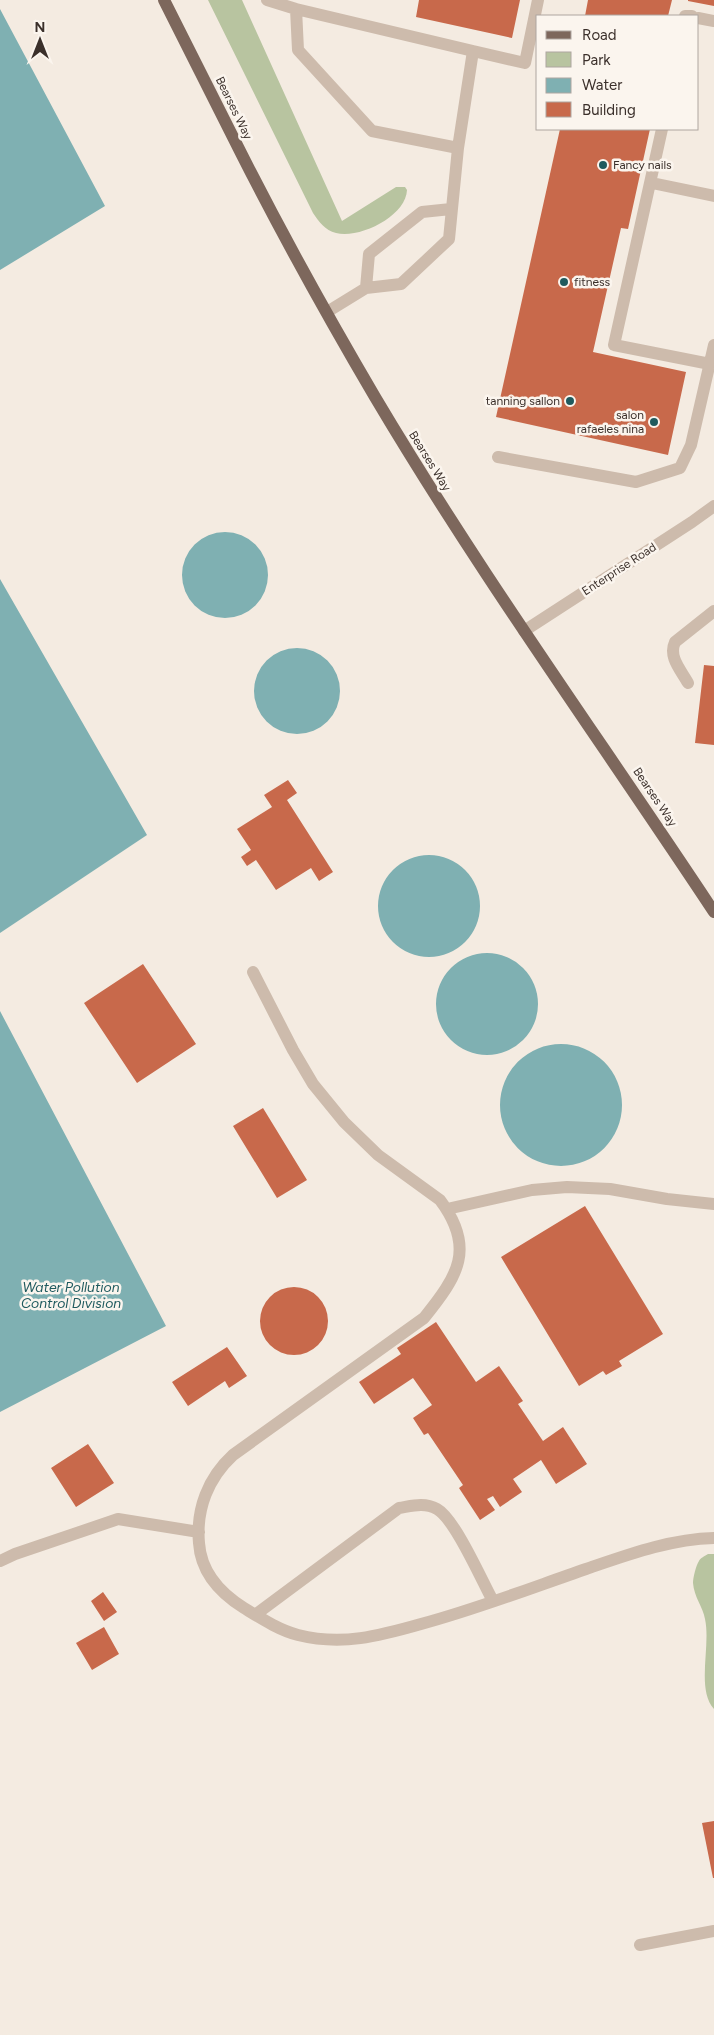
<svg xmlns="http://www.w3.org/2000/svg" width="714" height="2035" font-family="Figtree,sans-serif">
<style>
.green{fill:#b8c4a0}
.water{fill:#7fb0b2}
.building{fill:#c8694b}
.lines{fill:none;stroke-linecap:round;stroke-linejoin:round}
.minor{stroke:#cdbbac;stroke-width:12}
.major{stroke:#7d675c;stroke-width:12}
.poi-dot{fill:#1f5a5e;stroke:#fbf5ee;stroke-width:2}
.labels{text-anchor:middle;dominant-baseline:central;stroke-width:5;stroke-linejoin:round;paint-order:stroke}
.street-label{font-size:12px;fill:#3b302b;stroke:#fbf5ee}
.poi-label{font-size:12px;fill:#3b302b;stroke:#fbf5ee;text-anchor:start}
.water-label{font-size:14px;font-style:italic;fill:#1f5a5e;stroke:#fbf5ee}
</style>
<rect width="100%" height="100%" fill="#f4ebe1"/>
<path class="green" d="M208,0H242L342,221L396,187H405L407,190C406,216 360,239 336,233C325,230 319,222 313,213Z
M708,1554H714V1709C696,1689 711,1646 705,1619C703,1607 694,1597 693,1583C693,1578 696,1565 699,1561C700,1558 705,1556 708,1554Z"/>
<path class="water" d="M0,9L105,206L0,270Z
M182 575a43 43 0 1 1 86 0a43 43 0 1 1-86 0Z
M0,579L147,835L0,933Z
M254 691a43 43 0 1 1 86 0a43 43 0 1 1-86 0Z
M378 906a51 51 0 1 1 102 0a51 51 0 1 1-102 0Z
M436 1004a51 51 0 1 1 102 0a51 51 0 1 1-102 0Z
M0,1011L166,1326L0,1412Z
M500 1105a61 61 0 1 1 122 0a61 61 0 1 1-122 0Z"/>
<path class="building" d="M419,0H520L512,38L416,17Z
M588,0H672L668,16H585Z
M688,0H714V6L688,1Z
M560,129H650L628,229L621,228L593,352L686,372L668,455L496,417Z
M704,665L714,666V745L695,743Z
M288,780L297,793L287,800L333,872L319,881L311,868L276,890L256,860L247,866L241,857L251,850L237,829L272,807L264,795Z
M143,964L196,1044L137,1083L84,1003Z
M263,1108L307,1180L277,1198L233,1126Z
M585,1206L663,1334L619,1361L622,1366L606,1375L603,1371L579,1386L501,1257Z
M260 1321a34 34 0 1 1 68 0a34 34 0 1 1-68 0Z
M436,1322L476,1382L499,1366L523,1401L518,1404L543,1441L563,1427L587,1464L556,1484L541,1460L513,1479L522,1492L500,1507L493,1496L487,1499L495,1510L480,1520L459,1488L463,1485L428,1433L424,1435L413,1418L432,1405L413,1378L374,1404L359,1382L401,1354L397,1348Z
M227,1347L247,1376L229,1388L225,1381L188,1406L172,1382Z
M88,1444L114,1483L76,1507L51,1468Z
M103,1592L117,1612L104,1621L91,1601Z
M104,1627L119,1654L92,1670L76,1643Z
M714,1821V1878H713L702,1823Z"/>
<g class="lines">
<path class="minor" d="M267,0L296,9L473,51L458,148L449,239L401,284L366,288L327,312
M296,9L298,50L372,131L458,148
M685,16H692
M698,18L714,21
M473,51L525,63L538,0
M662,129L614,345L710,364
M652,183L714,196
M366,288L369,254L422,212L451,209
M498,457L636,482L680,468L691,445L714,345
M524,631L692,522L714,506
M688,683C681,670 668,657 675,642L714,611
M253,972L293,1050L313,1084L344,1122L378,1155L440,1200C476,1248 458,1276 424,1318L233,1455C208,1478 196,1509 199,1543C201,1573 220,1593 244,1608C262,1619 279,1630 298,1635C342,1646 379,1636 421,1624C477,1609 531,1588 586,1569C627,1555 670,1539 714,1538
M447,1209L532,1190L567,1187L610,1189L667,1199L714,1204
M0,1561L15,1554L118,1519L199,1532
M255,1615L399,1508C412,1506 424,1502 437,1509C455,1519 482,1581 493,1601
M640,1945L714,1931"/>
<path class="major" d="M164,0C190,51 215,102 241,153C283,236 328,317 375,397C480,574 601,741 714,912"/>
</g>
<g class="poi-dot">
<circle cx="603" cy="165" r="5"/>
<circle cx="564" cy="282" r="5"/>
<circle cx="570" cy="401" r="5"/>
<circle cx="654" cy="422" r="5"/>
</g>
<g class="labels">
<g class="street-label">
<text transform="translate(234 108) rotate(64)">Bearses Way</text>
<text transform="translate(430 461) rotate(58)">Bearses Way</text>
<text transform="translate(619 569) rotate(-33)">Enterprise Road</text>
<text transform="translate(655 797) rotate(56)">Bearses Way</text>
</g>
<g class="poi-label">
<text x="613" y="165">Fancy nails</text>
<text x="574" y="282">fitness</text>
<text x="560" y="401" text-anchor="end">tanning sallon</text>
<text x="644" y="415" text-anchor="end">salon<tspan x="644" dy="14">rafaeles nina</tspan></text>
</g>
<g class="water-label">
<text x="71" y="1287">Water Pollution<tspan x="71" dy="16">Control Division</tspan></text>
</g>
</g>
<rect x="536" y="15" width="162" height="115" fill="#fbf5ee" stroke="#aea6a0"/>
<rect x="546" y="31" width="25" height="8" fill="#7d675c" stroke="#aea6a0"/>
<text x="582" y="40" font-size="15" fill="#3b302b">Road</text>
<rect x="546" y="52" width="25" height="15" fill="#b8c4a0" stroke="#aea6a0"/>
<text x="582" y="65" font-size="15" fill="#3b302b">Park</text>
<rect x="546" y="78" width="25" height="15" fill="#7fb0b2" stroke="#aea6a0"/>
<text x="582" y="90" font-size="15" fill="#3b302b">Water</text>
<rect x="546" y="102" width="25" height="15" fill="#c8694b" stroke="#aea6a0"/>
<text x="582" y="115" font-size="15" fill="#3b302b">Building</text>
<g transform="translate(40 40)" stroke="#fbf5ee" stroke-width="4" paint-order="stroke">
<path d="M0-4L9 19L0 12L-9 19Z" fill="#3b302b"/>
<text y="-8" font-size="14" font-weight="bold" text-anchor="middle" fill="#3b302b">N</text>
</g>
</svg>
